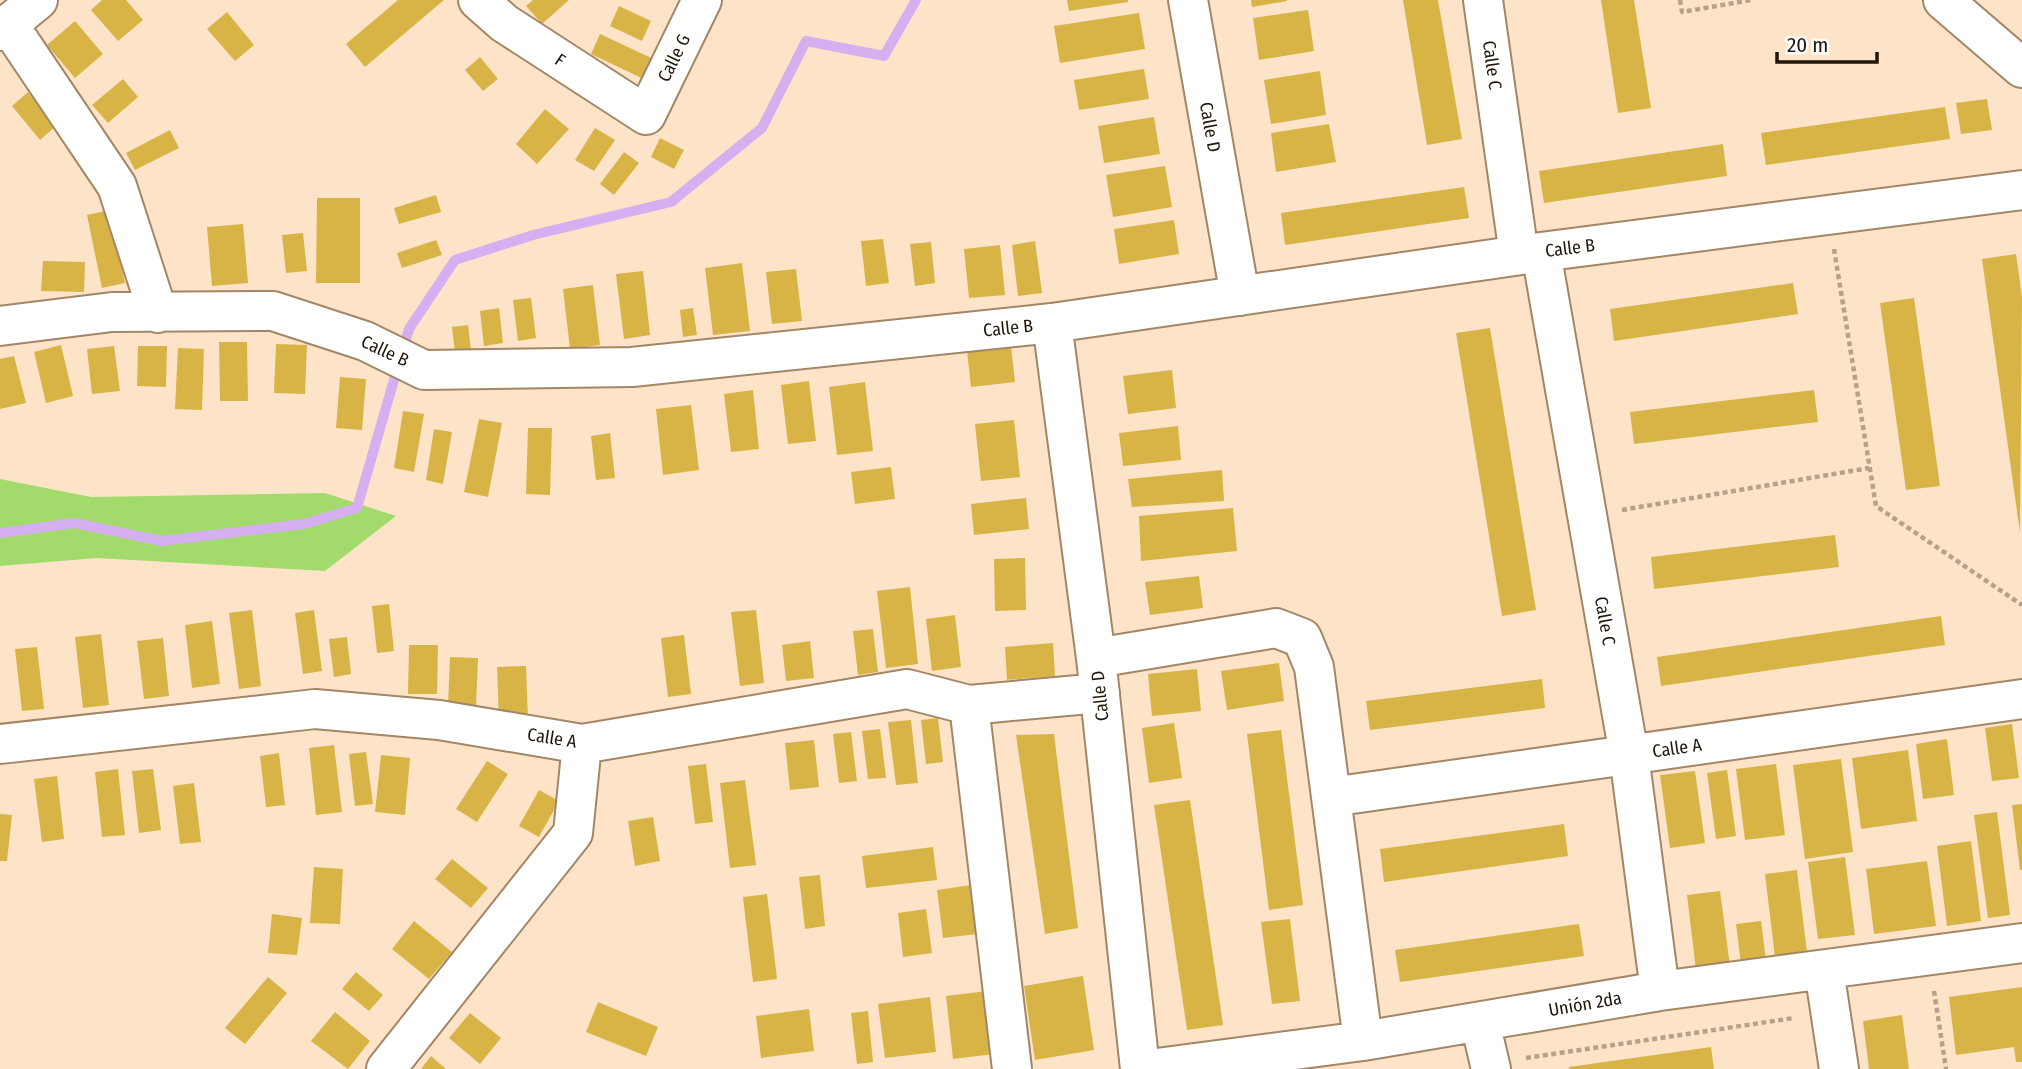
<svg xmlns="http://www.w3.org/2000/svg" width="2022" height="1069" font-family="'Fira Sans Condensed',sans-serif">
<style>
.green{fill:#a3da6c}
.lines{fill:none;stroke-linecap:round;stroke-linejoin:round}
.stream{stroke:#d6aff1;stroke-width:10}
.building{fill:#d8b446}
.minor-casing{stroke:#a38665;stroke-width:42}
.path{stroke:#b6a18a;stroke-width:4.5;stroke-dasharray:5 3.5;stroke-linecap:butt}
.minor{stroke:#fff;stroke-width:38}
.labels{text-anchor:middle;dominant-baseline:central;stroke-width:5;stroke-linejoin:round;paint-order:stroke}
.street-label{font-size:18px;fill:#211609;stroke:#fff}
</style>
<rect width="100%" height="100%" fill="#fde4c8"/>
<path class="green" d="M0,479L91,497L325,493L396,516L325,571L97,558L0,566Z"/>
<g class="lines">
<path class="stream" d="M402,352L409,329L455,260L533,235L671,202L762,128L806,41L884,56L916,0
M0,533L74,523L162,541L304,524L357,508L398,366"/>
</g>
<path class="building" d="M102,0H126L143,20L118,41L91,10Z
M398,0H444L365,67L346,44Z
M533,0H569L542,24L526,6Z
M1067,0H1128V2L1069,11Z
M1251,0H1287V1L1252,7Z
M1403,0H1438L1462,139L1427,145Z
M1601,0H1634L1651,108L1618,113Z
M619,6L651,21L642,41L610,26Z
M1308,10L1314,51L1259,60L1253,18Z
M227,12L254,45L235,61L207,29Z
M1139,13L1145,49L1060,63L1054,26Z
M75,21L103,54L75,78L47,45Z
M600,34L660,62L650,82L591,54Z
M480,57L498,79L483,91L465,70Z
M1144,69L1149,99L1079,110L1074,80Z
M1320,71L1326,115L1271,124L1264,80Z
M123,79L138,97L108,123L92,105Z
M28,92L56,126L40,140L12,106Z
M1987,99L1992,130L1961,134L1956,103Z
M1945,107L1950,139L1766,165L1761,133Z
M545,109L569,129L537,164L516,144Z
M1154,117L1160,154L1104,163L1098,126Z
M1329,124L1336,162L1276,172L1271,133Z
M595,128L615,140L594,171L575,160Z
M170,130L179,148L135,170L126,153Z
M660,138L684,150L674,169L651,157Z
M1723,144L1727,176L1544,203L1539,171Z
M624,152L639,163L614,195L600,184Z
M1165,166L1172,207L1113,217L1106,175Z
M1464,187L1469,218L1285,245L1281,213Z
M436,195L441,212L399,224L394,208Z
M317,198H360V283H316Z
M110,210L125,283L102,288L87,215Z
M1174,220L1179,254L1119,264L1114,229Z
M243,224L248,283L212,286L207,227Z
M303,233L307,271L286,273L282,235Z
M883,239L889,283L866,286L861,241Z
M436,240L442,255L402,268L397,253Z
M1035,241L1042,293L1018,296L1012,245Z
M931,242L935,283L915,286L910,244Z
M1000,245L1005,295L969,298L964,249Z
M2016,254L2022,297L2020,533L1982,259Z
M43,261L85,262L84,292L41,291Z
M742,263L750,331L713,335L705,268Z
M796,269L802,321L772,324L766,272Z
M643,271L650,335L624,339L616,274Z
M1793,283L1798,314L1614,341L1610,309Z
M593,285L600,345L570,349L563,289Z
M531,298L536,338L518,341L513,300Z
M1914,298L1940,486L1906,490L1880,303Z
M499,308L503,343L484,346L480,311Z
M693,308L697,335L683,337L680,310Z
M468,325L472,359L456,361L452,327Z
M1490,328L1536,610L1502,616L1456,333Z
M219,342H247L248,401H220Z
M276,344L307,345L305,394L274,393Z
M61,345L73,396L46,403L34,352Z
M114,346L120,391L92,394L87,349Z
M138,346H167L166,387L137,386Z
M1011,346L1015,382L971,387L967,351Z
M178,348L204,349L202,410L175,409Z
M14,356L26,403L0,409V359Z
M1172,370L1176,408L1128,414L1123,376Z
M340,377L366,379L362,430L336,428Z
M809,381L816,441L788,444L781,385Z
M865,382L873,451L837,455L829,387Z
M753,390L759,449L731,452L724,394Z
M1814,390L1818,422L1634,444L1630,412Z
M691,405L699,470L663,475L656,409Z
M403,411L424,414L414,472L394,468Z
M479,419L502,423L488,497L464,492Z
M1014,420L1020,477L981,481L975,424Z
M1178,426L1181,460L1123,466L1119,433Z
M528,428H552L550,495L526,494Z
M434,429L452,432L443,484L426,480Z
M610,433L615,478L596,480L591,436Z
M891,467L895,499L855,504L851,472Z
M1222,470L1224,501L1132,507L1128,479Z
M1026,498L1029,529L974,535L971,504Z
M1233,508L1237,551L1141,561L1139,516Z
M1835,535L1839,567L1654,589L1651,557Z
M1025,558L1026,610L995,611L994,559Z
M1199,576L1203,608L1150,615L1145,582Z
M910,587L918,664L886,668L877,591Z
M389,604L394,651L377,653L372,606Z
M252,610L261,686L239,689L229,613Z
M314,610L322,671L303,674L295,613Z
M756,610L764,683L740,686L731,612Z
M955,615L961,667L932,671L926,619Z
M1941,616L1945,645L1661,686L1657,657Z
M212,621L220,684L192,688L185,625Z
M873,629L878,672L858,675L853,631Z
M101,634L109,705L83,708L75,637Z
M684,635L691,694L668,697L661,638Z
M347,637L351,674L334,677L329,639Z
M163,638L169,696L144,699L137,641Z
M810,641L814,678L786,681L782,645Z
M1053,643L1055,676L1007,680L1005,647Z
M409,645H438L437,694H408Z
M37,647L44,709L22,711L15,649Z
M450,657L478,658L476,707L448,706Z
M1279,663L1284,701L1227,710L1221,671Z
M526,666L528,718L499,720L497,667Z
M1197,669L1201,711L1152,716L1148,674Z
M1542,679L1545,708L1370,730L1366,701Z
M938,718L943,762L926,764L921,720Z
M911,720L918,783L896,785L888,722Z
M1174,723L1182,778L1149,783L1142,728Z
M2012,724L2019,778L1992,781L1985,728Z
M880,729L886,778L868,779L862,731Z
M1281,730L1303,905L1269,910L1247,734Z
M851,732L857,781L839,783L833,734Z
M1054,734L1078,928L1045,934L1016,735Z
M1947,739L1954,795L1923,799L1916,744Z
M814,740L819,787L790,790L785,743Z
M334,745L342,812L316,815L309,748Z
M1908,750L1917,821L1861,829L1852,758Z
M366,752L373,804L355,806L349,754Z
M279,753L285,805L266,807L260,756Z
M381,755L410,758L405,815L375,812Z
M1841,759L1853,852L1805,859L1793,765Z
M487,761L508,774L477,822L456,809Z
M706,764L713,822L695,824L688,766Z
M1776,764L1785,835L1745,840L1736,769Z
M118,769L125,835L102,837L95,772Z
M153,769L161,830L139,833L132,771Z
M1727,770L1736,836L1716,839L1707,773Z
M1695,771L1705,843L1670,848L1660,775Z
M57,776L64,839L42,842L34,779Z
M745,780L756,865L730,868L720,783Z
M194,783L201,842L180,844L173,786Z
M539,790L559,801L539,837L519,826Z
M1190,800L1223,1025L1187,1030L1154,805Z
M2022,804V870H2020L2012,805Z
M1997,812L2010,915L1988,918L1974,815Z
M0,814L12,815L7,861H0Z
M653,817L660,861L635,866L628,821Z
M1564,824L1568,856L1384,882L1380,849Z
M1971,841L1981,921L1947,926L1937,846Z
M933,847L937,880L866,888L862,856Z
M1845,857L1855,935L1818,939L1808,862Z
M452,859L488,888L471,908L435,879Z
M1927,861L1936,926L1874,934L1866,869Z
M314,867L343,869L340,924L310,923Z
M1797,870L1808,961L1776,965L1765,874Z
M820,875L825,926L805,929L799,877Z
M971,885L977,934L943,938L937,890Z
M1720,891L1730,966L1696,970L1687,895Z
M767,894L777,979L753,982L743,897Z
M926,909L932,953L903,957L898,913Z
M272,914L302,918L297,955L268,953Z
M1290,919L1300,1001L1272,1004L1261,922Z
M414,921L452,952L429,979L392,949Z
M1761,921L1766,960L1741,964L1736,924Z
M1579,924L1584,956L1400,982L1395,950Z
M356,972L383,995L369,1011L342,989Z
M1083,976L1094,1050L1035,1060L1024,986Z
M268,977L287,993L245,1044L225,1028Z
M2022,987V1062H2016L2014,1047L1956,1055L1949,997Z
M987,991L994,1054L953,1059L946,996Z
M930,997L936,1052L885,1058L878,1004Z
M598,1002L658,1027L646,1056L586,1032Z
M809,1009L814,1051L761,1058L756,1016Z
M868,1011L873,1062L857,1064L851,1013Z
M335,1012L370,1041L348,1069L311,1041Z
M470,1013L501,1038L480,1064L449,1038Z
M1902,1015L1909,1069H1869L1863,1021Z
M1711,1047L1714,1069H1569V1067Z
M431,1056L446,1069H421Z"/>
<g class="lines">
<defs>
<path id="minor" d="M478,0L504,23L646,115L702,0
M1188,0L1240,296
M1483,0L1519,255
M1943,0L2022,68
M8,24L117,186L158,313
M0,31L38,0
M1541,252L1629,755L1660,991
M1052,323L1096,658L1140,1069
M0,326L112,312L273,311L365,341L424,370L632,367L1052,323L1541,252L2022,190
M1096,658L1276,628L1302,638L1314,667L1363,1041
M969,705L1012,1069
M0,744L315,709L439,720L582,744L907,689L969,705L1100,693
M1331,797L2022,699
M1824,970L1839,1069
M1480,1022L1491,1069
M386,1069L573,833L582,744
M1149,1069L1363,1041L1660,991L2022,943"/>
</defs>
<use href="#minor" class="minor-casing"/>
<path class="path" d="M1680,0L1682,12L1751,0
M1834,249L1876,506L2022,605
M1622,510L1869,468
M1934,991L1946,1069
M1526,1058L1794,1018"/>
<use href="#minor" class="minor"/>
</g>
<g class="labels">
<g class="street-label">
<text transform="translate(674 58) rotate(-64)">Calle G</text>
<text transform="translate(560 60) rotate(33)">F</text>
<text transform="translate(1492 65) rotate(82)">Calle C</text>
<text transform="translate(1210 127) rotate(80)">Calle D</text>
<text transform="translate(1570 248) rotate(-7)">Calle B</text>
<text transform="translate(1008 328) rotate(-6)">Calle B</text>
<text transform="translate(385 351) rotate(25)">Calle B</text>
<text transform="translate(1605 621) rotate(80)">Calle C</text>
<text transform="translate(1100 696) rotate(-96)">Calle D</text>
<text transform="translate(552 738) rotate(9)">Calle A</text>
<text transform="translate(1677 748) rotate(-8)">Calle A</text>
<text transform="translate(1585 1004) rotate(-10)">Unión 2da</text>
</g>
</g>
<path d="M1777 52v10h100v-10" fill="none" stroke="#211609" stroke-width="3.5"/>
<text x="1787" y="52" font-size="21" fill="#211609" stroke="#ffffff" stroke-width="5" paint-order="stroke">20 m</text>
</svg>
